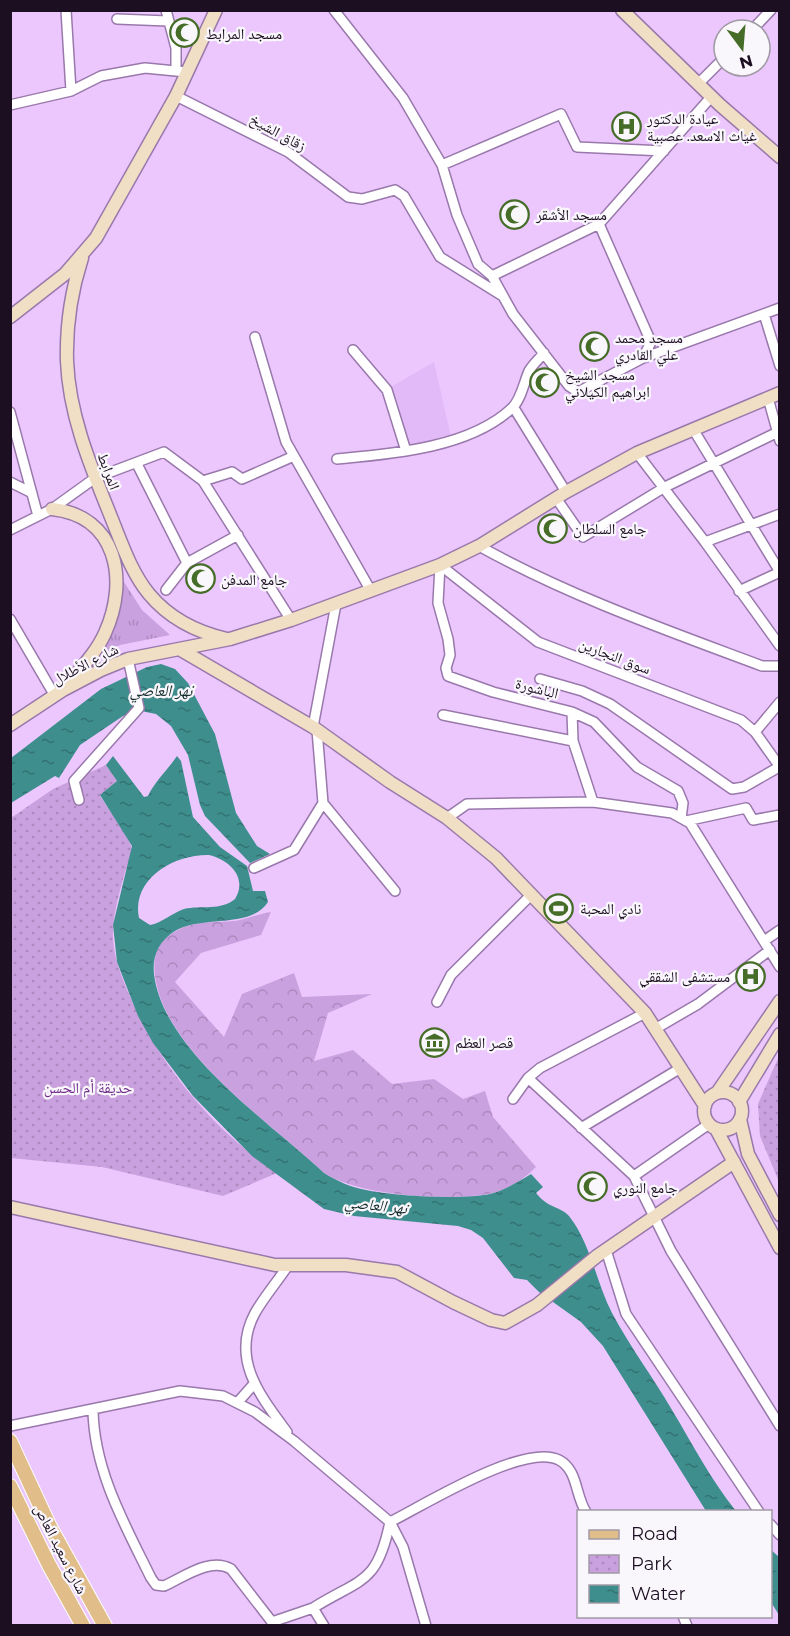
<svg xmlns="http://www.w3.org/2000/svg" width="790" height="1636" font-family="Montserrat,'Noto Naskh Arabic',sans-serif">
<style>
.built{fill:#e2baf7}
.grass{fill:url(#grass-tufts)}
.forest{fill:url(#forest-crowns)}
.park{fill:url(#park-dots)}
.water{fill:url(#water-ripples);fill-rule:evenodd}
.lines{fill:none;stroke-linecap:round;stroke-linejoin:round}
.street-casing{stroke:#9978ab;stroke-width:12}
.secondary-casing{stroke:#9978ab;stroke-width:15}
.primary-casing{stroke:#fff;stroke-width:16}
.street{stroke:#fff;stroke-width:9}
.secondary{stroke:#f0dfc4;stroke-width:12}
.primary{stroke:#e1be89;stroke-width:14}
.labels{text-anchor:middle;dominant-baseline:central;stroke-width:4.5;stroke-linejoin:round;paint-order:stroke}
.poi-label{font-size:15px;fill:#1c0f22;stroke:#faf7fc;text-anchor:start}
.street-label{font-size:15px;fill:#1c0f22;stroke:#faf7fc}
.park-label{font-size:15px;fill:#6f2b8c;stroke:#faf7fc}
.water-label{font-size:16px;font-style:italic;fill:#16302f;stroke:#faf7fc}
</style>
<defs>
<pattern id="grass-tufts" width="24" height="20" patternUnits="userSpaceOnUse" patternTransform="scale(1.5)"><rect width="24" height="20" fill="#c9a1de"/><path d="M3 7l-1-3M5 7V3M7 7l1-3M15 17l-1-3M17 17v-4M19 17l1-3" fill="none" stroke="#ac89be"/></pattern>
<pattern id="forest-crowns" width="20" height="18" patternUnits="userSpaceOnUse" patternTransform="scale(1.5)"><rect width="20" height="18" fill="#c9a1de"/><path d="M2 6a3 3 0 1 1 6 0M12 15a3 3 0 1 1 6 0" fill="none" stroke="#ac89be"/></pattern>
<pattern id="park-dots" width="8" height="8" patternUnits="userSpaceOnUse" patternTransform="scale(1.5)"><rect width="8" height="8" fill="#c9a1de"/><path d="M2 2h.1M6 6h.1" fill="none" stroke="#ac89be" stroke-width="1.8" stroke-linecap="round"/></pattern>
<pattern id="water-ripples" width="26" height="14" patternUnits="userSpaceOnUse" patternTransform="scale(1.5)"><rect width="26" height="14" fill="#3e8e8d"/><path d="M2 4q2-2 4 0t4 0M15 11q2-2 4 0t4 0" fill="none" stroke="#337273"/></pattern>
</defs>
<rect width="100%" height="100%" fill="#ebc7fe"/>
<path class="built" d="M434,362L451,437L408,448L391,387Z"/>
<path class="grass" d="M117,571L142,610L170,635L120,645L88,661L106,639L119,614Z"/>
<path class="forest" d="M271,912L261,935L201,953L175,982L224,1037L242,994L294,973L302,997L372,994L328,1013L314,1061L353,1050L392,1084L434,1079L463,1099L485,1091L493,1117L536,1167C524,1179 507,1191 488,1194C446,1201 360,1196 324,1173C272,1124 163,1050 155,975C153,959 156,944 170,935C190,920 211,923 235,921C246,919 259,914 271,912Z"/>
<path class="park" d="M106,765L117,781L100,796C106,806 129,836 131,846C133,855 128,864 125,872C119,894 112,917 113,939C114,958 121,975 128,992C158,1064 213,1130 277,1173L223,1196L102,1167L11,1158V818L53,789Z
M779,1056L780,1182H779L760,1136L758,1104Z"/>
<path class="water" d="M161,664L175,669L188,683L215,734L236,813L257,846L270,854L250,863L205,816L200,805L188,755L171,726L156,714L141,711L123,716L80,745L59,778L55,776L11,803V758L101,689L147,667Z
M113,756L144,797L148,796C155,781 167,771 177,756L181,761L193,817L220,847L247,866L253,891H265L268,902C251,929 201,915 175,931C159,941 152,956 154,974C163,1051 271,1123 324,1173C337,1181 350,1187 366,1190C394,1196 462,1200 490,1194C505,1190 518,1182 531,1174L543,1187L536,1193C549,1209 560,1206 569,1216C591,1244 596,1282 612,1313C630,1347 653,1377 672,1410C693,1445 711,1480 736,1511H706L603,1346L581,1322L539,1292L527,1280L514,1278L483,1238L471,1230L458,1226L354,1216L324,1209L252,1156L193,1096L153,1043L138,1016L117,962L113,925L132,846L100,795L117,781L106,765ZM209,855C230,860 248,878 235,899C221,911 201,905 184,909C172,913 162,923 150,925L139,918C131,879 174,854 209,855Z
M770,1549L779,1557V1615L771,1602Z"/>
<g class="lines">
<defs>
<path id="street" d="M66,10L71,91
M166,10L176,48V70
M334,10L403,98L442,165L457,215L478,264L492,276L513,314L569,386L578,392L643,358L780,308
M117,19L168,21
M752,30L771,10
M698,84L724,58
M176,96L288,152L348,197L362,199L395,190L404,196L440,257L501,295
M10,105L71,91L101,76L145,68L186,72
M442,165L561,114L577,147L664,151
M599,224L651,342L643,358
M492,276L599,224L712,96
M764,314L780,366
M255,337L286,442L371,591
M353,350L387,390L406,451
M768,398L780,441
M514,408L566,492
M10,412L38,516
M693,429L780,572
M637,453L705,542L780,646
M337,459C391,454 470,448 512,408C521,400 524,382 529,371C533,364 539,359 544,353
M137,464L187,563L238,535
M203,481L232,472L242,479L294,456
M10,482L32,493
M556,498L583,537L665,487L780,431
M10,530L52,509L95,478L164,452L203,481L291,620
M705,542L780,514
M479,546C569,596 666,630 762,666H780
M440,565L438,603L448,639L450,655L446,668L448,676L493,692L572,712L594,722L637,767L678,791L683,803L681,818
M440,565L538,642L741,720L755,732L780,767
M166,590L187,563
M739,591L780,572
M10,619L55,696
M540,679L582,691L610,704L732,789L744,787L779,767
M572,712L573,741L593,802
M443,715L573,741
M313,727L336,604
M755,732L780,702
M79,800L74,781L139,708L128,659
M323,803L395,891
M447,818L467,804L593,802L672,813L690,823L780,967
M686,821L746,808L753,820L780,815
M254,868L294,850L323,803L317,730
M764,941L780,930
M437,1002L451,975L531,895
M655,1029L698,1004L770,950
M528,1078L634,1176L671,1251L780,1426
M513,1099L528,1078L540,1068L645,1013
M581,1128L679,1069
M634,1176L709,1124
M606,1250L626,1314L759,1512
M287,1267C277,1282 264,1297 255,1313C230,1359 261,1397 287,1432
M238,1402L253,1385
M93,1410C94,1471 125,1525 151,1578L156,1585L164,1586C184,1577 210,1557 231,1569L272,1622
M10,1426L180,1391L223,1396L255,1412L294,1441L390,1522L403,1547L426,1626
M770,1524L780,1535
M683,1616L687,1626
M275,1626L272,1622L313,1608
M324,1626L313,1608C361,1578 377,1585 390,1522C424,1505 525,1442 559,1460C578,1470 575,1495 586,1512"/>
<path id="secondary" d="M622,10L720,105L780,157
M82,258C71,292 66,325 67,361C69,415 91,467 111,517C122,544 131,572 149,594C169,618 196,632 227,639
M10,317L65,274L96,238L176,96L216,10
M52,509C117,516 129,580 105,633C96,653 81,668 67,685
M181,650L313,727L390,782L447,818L496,858L645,1013L705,1106
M10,725L63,690L101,670L128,659L230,639L291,620L440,565L479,546L566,492L637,453L780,393
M704 1111a19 19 0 1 1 38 0a19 19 0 1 1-38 0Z
M717,1093L780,1001
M739,1102L780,1034
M740,1119L748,1154L780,1215
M716,1129L780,1248
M10,1207L275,1265H346L397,1272L453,1302L491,1320L505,1323L537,1305L597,1256L734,1162"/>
<path id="primary" d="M10,1441L50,1527L105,1626
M10,1486L49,1565L83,1626"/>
</defs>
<use href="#street" class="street-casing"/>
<use href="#secondary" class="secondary-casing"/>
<use href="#primary" class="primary-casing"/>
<use href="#street" class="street"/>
<use href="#secondary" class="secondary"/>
<use href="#primary" class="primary"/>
</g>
<defs>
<symbol id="mosque-ring" viewBox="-11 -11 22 22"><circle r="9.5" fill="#faf7fc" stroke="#466d28" stroke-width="1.5"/><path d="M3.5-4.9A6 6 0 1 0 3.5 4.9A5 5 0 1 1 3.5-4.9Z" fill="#466d28"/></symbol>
<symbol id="hospital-ring" viewBox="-11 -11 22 22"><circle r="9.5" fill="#faf7fc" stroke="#466d28" stroke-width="1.5"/><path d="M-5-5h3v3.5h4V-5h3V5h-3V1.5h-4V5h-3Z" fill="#466d28"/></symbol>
<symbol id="stadium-ring" viewBox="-11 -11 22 22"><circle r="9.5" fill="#faf7fc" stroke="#466d28" stroke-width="1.5"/><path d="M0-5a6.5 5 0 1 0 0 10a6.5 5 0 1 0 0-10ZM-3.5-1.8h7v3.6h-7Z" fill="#466d28"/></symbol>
<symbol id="museum-ring" viewBox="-11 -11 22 22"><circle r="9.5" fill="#faf7fc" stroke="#466d28" stroke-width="1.5"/><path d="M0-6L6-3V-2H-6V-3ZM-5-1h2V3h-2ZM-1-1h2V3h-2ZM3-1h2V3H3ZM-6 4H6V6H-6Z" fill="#466d28"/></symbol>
</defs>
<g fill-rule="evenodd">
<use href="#mosque-ring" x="168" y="16" width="33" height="33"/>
<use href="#hospital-ring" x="610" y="110" width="33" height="33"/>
<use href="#mosque-ring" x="498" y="198" width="33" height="33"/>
<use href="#mosque-ring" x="578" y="330" width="33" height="33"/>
<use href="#mosque-ring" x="528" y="366" width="33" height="33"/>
<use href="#mosque-ring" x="536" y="512" width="33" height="33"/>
<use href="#mosque-ring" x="184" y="562" width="33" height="33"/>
<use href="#stadium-ring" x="542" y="892" width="33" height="33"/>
<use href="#hospital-ring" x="734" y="960" width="33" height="33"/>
<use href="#museum-ring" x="418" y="1026" width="33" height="33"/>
<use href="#mosque-ring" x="576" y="1170" width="33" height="33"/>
</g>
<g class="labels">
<g class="poi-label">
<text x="206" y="33">مسجد المرابط</text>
<text x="647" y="118">عيادة الدكتور<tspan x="647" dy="17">غياث الاسعد. عصبية</tspan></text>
<text x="536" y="214">مسجد الأشقر</text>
<text x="615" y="337">مسجد محمد<tspan x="615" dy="17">علي القادري</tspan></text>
<text x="565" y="374">مسجد الشيخ<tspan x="565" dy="17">ابراهيم الكيلاني</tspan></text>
<text x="573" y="528">جامع السلطان</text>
<text x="221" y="579">جامع المدفن</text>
<text x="580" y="908">نادي المحبة</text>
<text x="730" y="976" text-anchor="end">مستشفى الشققي</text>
<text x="455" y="1042">قصر العظم</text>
<text x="613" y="1187">جامع النوري</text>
</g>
<g class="street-label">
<text transform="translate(278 132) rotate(29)">زقاق الشيخ</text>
<text transform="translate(109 471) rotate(70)">المرابط</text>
<text transform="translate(615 656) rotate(21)">سوق النجارين</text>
<text transform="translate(85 664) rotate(-27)">شارع الأطلال</text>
<text transform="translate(537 688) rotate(14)">الباشورة</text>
<text transform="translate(61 1549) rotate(63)">شارع سعيد العاص</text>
</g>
<g class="park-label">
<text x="88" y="1087">حديقة أم الحسن</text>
</g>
<g class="water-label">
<text x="161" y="690">نهر العاصي</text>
<text transform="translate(376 1205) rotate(6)">نهر العاصي</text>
</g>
</g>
<rect width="790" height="1636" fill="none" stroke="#1c0f22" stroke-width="24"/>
<rect x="577" y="1510" width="195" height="108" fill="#faf7fc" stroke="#a19aa5" stroke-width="1.5"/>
<rect x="589" y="1530" width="30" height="9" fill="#e1be89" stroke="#a19aa5" stroke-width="1.5"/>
<text x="631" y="1540" font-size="18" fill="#1c0f22">Road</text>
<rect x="589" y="1555" width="30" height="18" fill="url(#park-dots)" stroke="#a19aa5" stroke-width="1.5"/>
<text x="631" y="1570" font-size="18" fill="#1c0f22">Park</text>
<rect x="589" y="1585" width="30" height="18" fill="url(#water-ripples)" stroke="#a19aa5" stroke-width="1.5"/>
<text x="631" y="1600" font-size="18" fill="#1c0f22">Water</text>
<g transform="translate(742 48) rotate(164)"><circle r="28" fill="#faf7fc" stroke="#a19aa5" stroke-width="1.5"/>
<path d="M0-4.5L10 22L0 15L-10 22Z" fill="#466d28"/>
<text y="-9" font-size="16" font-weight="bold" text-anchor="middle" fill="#1c0f22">N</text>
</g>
</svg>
